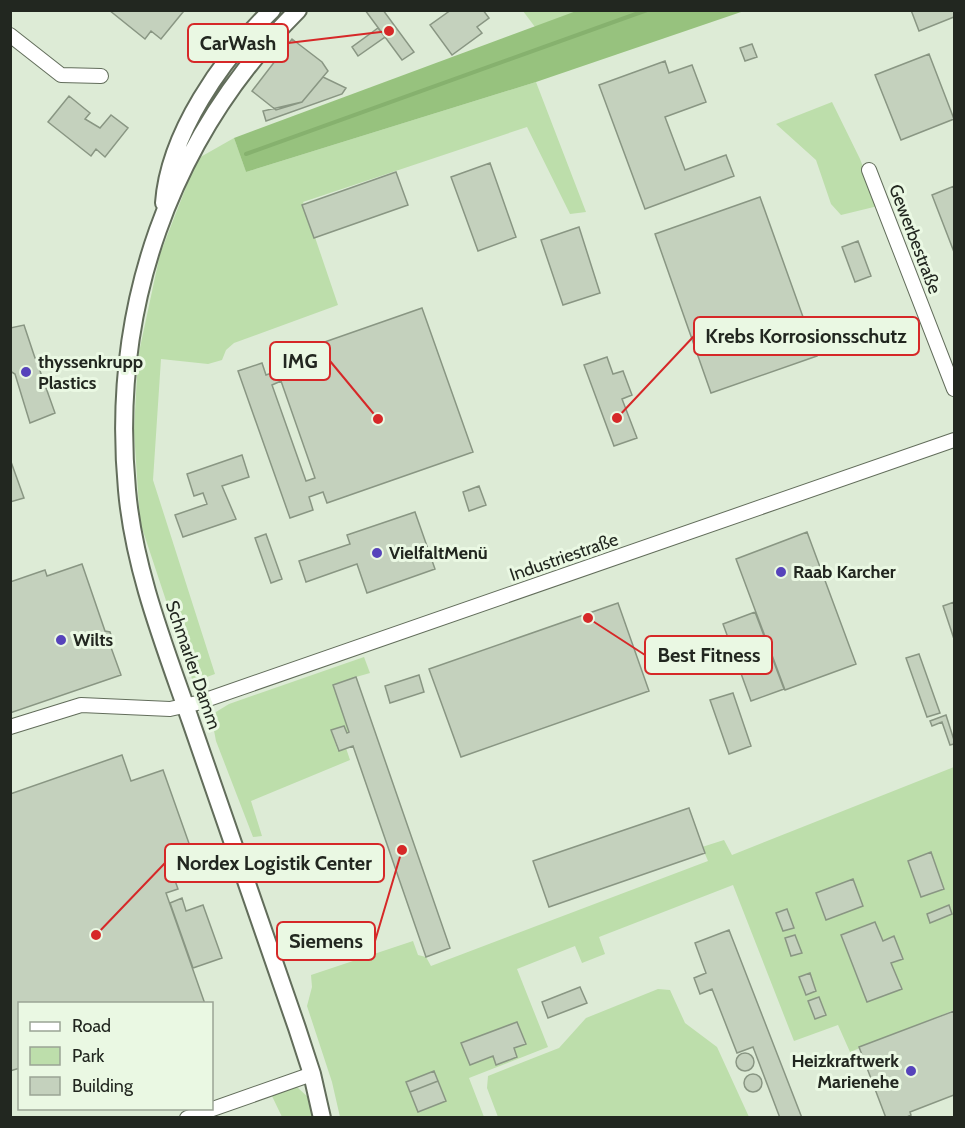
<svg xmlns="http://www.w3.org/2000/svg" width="965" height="1128" font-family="Cabin,sans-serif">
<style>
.green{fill:#bddeab}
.forest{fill:#97c27e}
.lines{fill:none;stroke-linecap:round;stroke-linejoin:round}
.stream{stroke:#86b16e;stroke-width:4}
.building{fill:#c4d1bd;stroke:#899683;stroke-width:1.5;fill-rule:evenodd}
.minor-casing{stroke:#626d5b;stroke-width:16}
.tertiary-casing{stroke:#626d5b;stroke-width:20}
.minor{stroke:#fff;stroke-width:14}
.tertiary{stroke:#fff;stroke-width:16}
.poi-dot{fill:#5643bb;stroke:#eaf8e3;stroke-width:2}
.labels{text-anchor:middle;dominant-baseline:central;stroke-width:6;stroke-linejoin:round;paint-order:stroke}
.street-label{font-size:18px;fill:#222720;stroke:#eaf8e3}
.poi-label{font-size:18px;font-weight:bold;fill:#222720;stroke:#eaf8e3;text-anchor:start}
.leader{fill:none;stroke:#d62828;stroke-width:2}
.callout-dot{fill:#d62828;stroke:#eaf8e3;stroke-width:2}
.callout{fill:#eaf8e3;stroke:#d62828;stroke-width:2}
.callout-label{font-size:20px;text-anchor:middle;font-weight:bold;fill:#222720}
</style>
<rect width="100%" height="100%" fill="#ddebd6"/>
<path class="green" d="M523,11H579L535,27Z
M536,82L586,212L570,214L527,127L303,202L338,305L234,343L226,350L222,360L208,364L161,359L153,480L215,674L193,682L140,522L134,431L138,357L160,254L197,159L234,138L246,172Z
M832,102L860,159L878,206L841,215L831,204L816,160L776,124Z
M364,657L370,673L356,677L349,732L347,733L344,726L331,731L338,751L346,748L350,760L251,801L262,836L253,837L216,741L211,715L229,704Z
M954,767V1010L850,1052L838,1025L794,1041L733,885L599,937L605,954L582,963L575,946L517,969L548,1047L469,1078L484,1117H340L332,1082L307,1006L312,987L311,975L413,941L418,955L426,957L431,966L708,861L702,847L724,840L732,855Z
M658,989L670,990L685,1023L717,1047L749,1117H498L487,1088L488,1076L559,1048L586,1018Z
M297,1087L309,1098L314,1117H282L272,1096L273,1092Z"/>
<path class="forest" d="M579,10L744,11L536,82L246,172L234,138Z"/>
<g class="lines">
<path class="stream" d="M246,154L647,10"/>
</g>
<path class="building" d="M109,10H181L183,12L161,39L151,31L145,39Z
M365,10H383L414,52L402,60Z
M451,10H483L489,18L477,27L482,33L452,55L430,25Z
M911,10H954V17L919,31Z
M378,28L385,37L358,56L352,47Z
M292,39L322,62L328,71L302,102L276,110L252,91Z
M752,44L757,57L745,61L740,48Z
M929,54L954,119L901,140L875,75Z
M665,61L669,73L692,65L706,102L665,117L685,170L726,155L734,176L645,209L599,85Z
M323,77L346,88L342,94L266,121L263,111L302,102Z
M69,96L90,113L85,119L100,128L111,115L128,128L105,157L96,149L91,156L48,122Z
M490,163L516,237L478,251L451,177Z
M396,172L408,205L314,238L302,205Z
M954,186V252L932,195Z
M760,197L817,356L711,393L655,234Z
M579,227L600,293L563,305L541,240Z
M858,241L871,276L855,282L842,247Z
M422,308L473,452L327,503L323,492L309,497L313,510L290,518L238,371L262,363L266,375L280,370L276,359ZM281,381L315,478L306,481L272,385Z
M24,325L35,358H39L41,365L39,368L55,413L30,423L15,374L10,371V328Z
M607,357L613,374L623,371L632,395L622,399L637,438L614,446L584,365Z
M242,455L249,477L222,486L236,519L183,537L175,515L207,504L203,493L194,496L187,474Z
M10,459L24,498L10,502Z
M479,486L486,505L469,511L463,492Z
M415,512L435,569L367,593L357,564L306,582L299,561L350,544L347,535Z
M807,532L856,664L785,690L736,559Z
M266,534L282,579L271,583L255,538Z
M82,564L105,631L110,632L112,638L109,642L121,675L10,713V582L45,570L47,576Z
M954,602V639L943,606Z
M618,603L649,691L461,757L429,669Z
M755,612L784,689L751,701L723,624Z
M919,654L940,713L927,717L906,658Z
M419,675L424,692L390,703L385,686Z
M356,677L450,948L426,957L353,746L339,751L331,730L344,726L347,733L349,732L333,685Z
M733,693L751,746L729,754L710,700Z
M946,715L954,740V744L950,745L942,722L932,726L930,721Z
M122,755L131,781L163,770L191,849L167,858L178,889L166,893L205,1004H20V1068L10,1071V794Z
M689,808L705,853L549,907L533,861Z
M931,852L944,889L921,897L908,861Z
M853,879L863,906L826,920L816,893Z
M182,898L186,911L203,905L222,958L193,968L170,903Z
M949,905L952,914L930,923L927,914Z
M787,909L794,928L783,931L776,913Z
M875,922L883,941L894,936L903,959L891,963L902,989L867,1002L841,935Z
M729,930L802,1118H780L753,1047L737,1053L712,989L700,994L694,978L706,973L695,943Z
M795,935L802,953L791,956L785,938Z
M810,973L816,991L806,995L799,977Z
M580,987L587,1003L548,1018L542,1002Z
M819,997L826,1015L815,1019L808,1001Z
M954,1011V1095L910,1112L911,1115L905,1118H886L859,1047Z
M517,1022L526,1044L514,1048L517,1057L496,1065L493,1056L470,1065L461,1043Z
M736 1062a9 9 0 1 1 18 0a9 9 0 1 1-18 0Z
M434,1071L438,1081L410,1092L406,1082Z
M744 1083a9 9 0 1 1 18 0a9 9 0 1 1-18 0Z
M438,1081L446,1101L418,1112L410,1092Z"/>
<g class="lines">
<defs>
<path id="minor" d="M10,35L61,75L101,76
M869,170L954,389
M10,727L81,705L170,709L197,703L954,440
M187,1118L312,1074"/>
<path id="tertiary" d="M298,10C169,139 110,309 127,490C134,570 165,647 191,722C226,824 261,926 297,1028L312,1074L322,1118
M164,203C169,134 222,58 272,10"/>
</defs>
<use href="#minor" class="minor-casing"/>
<use href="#tertiary" class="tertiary-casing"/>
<use href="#minor" class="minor"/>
<use href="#tertiary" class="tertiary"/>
</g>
<g class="poi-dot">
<circle cx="26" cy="372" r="6"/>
<circle cx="377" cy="553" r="6"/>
<circle cx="781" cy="572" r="6"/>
<circle cx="61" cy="640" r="6"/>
<circle cx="911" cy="1071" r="6"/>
</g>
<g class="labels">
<g class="street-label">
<text transform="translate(915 239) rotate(69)">Gewerbestraße</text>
<text transform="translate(564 557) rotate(-19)">Industriestraße</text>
<text transform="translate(193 665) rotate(71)">Schmarler Damm</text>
</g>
<g class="poi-label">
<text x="38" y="362">thyssenkrupp<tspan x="38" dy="21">Plastics</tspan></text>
<text x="389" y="553">VielfaltMenü</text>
<text x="793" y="572">Raab Karcher</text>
<text x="73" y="640">Wilts</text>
<text x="899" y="1061" text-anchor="end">Heizkraftwerk<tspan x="899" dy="21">Marienehe</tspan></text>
</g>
</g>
<path class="leader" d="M389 31L288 43M617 418L694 336M378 419L330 361M588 618L645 655M96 935L165 863M402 850L375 941"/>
<g class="callout-dot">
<circle cx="389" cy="31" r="6"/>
<circle cx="617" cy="418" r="6"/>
<circle cx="378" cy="419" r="6"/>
<circle cx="588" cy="618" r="6"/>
<circle cx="96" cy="935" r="6"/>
<circle cx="402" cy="850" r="6"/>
</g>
<g class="callout">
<rect x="188" y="24" width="100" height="38" rx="6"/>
<rect x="694" y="317" width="225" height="38" rx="6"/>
<rect x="270" y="342" width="60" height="38" rx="6"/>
<rect x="645" y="636" width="127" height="38" rx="6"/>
<rect x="165" y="844" width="219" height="38" rx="6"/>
<rect x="277" y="922" width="98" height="38" rx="6"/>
</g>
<g class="callout-label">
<text x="238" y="50">CarWash</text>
<text x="806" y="343">Krebs Korrosionsschutz</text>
<text x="300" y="368">IMG</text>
<text x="709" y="662">Best Fitness</text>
<text x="274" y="870">Nordex Logistik Center</text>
<text x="326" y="948">Siemens</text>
</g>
<rect width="965" height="1128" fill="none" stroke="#222720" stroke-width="24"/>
<rect x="18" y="1002" width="195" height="108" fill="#eaf8e3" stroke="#9aa495" stroke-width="1.5"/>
<rect x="30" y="1022" width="30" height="9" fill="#ffffff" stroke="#9aa495" stroke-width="1.5"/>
<text x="72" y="1032" font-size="18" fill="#222720">Road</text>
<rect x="30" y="1047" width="30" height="18" fill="#bddeab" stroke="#9aa495" stroke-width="1.5"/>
<text x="72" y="1062" font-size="18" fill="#222720">Park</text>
<rect x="30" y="1077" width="30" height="18" fill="#c4d1bd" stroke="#9aa495" stroke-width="1.5"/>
<text x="72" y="1092" font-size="18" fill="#222720">Building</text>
</svg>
